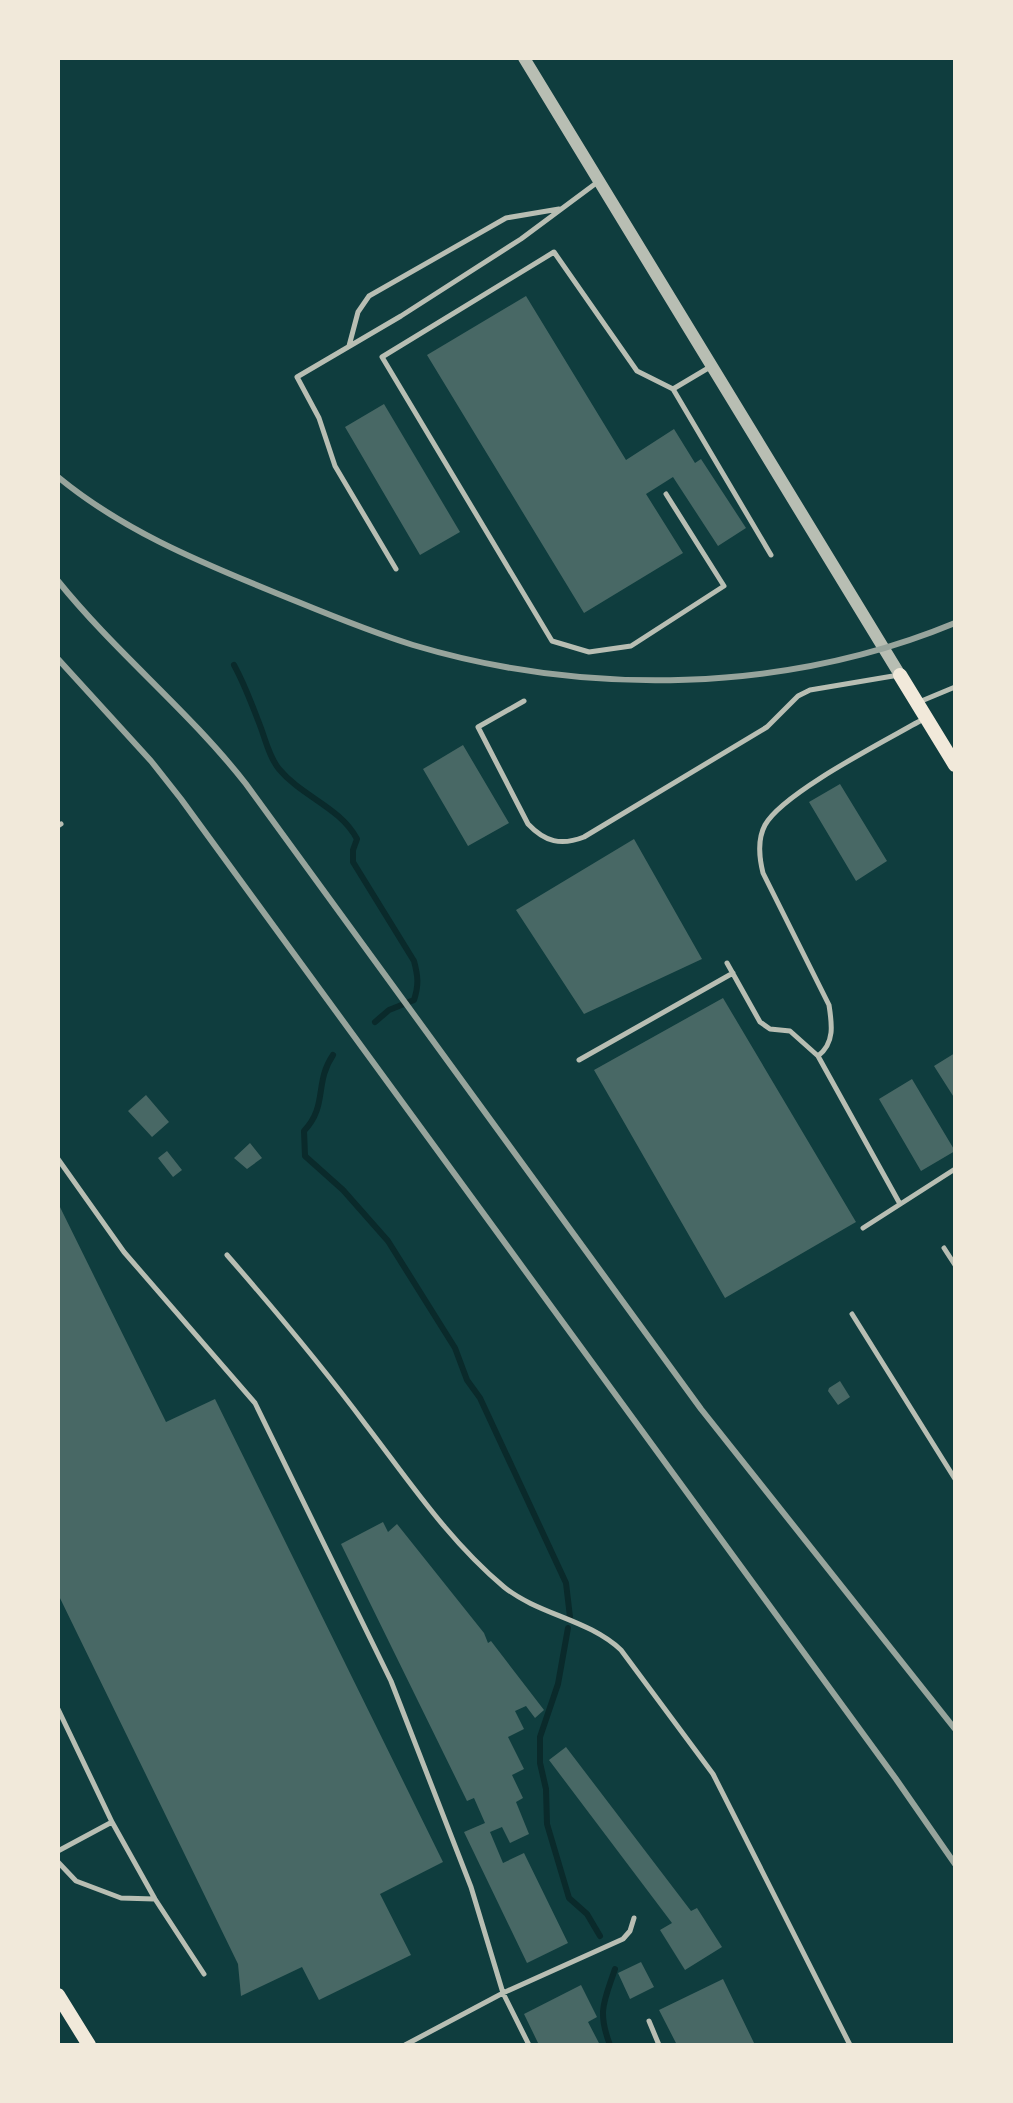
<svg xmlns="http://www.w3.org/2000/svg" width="1013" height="2103" font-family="'Space Grotesk',sans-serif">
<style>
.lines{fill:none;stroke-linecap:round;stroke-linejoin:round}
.stream{stroke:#0a2a2b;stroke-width:6}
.building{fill:#486865}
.service{stroke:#b8beb3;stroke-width:5}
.tertiary{stroke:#b8beb3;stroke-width:12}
.secondary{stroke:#f1e9da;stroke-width:14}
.rail{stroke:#97a49c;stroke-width:6}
</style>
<rect width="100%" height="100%" fill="#0f3d3e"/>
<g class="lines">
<path class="stream" d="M234,665C245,685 253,707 261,728C266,742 270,758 279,769C302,797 340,807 357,839L353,850V862L414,961C418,976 419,985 414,1000L389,1010L375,1022
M333,1055C314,1083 328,1106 304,1131L305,1156L343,1190L388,1241L455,1348L467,1380L480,1398L566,1583L570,1617
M568,1628L558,1684L540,1737V1763L546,1789L547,1824L569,1898L587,1914L600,1936
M610,2045C597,2011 604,2002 615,1969"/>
</g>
<path class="building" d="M526,296L626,460L674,429L695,463L701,459L746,528L718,546L673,477L646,494L683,553L584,613L427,355Z
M384,404L460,532L420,555L345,427Z
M463,745L509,823L468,846L423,769Z
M840,784L887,861L856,881L809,802Z
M634,839L702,959L584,1014L516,910Z
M723,998L856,1222L725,1298L594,1070Z
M955,1053V1099L934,1066Z
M912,1079L955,1151L921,1171L879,1099Z
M146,1095L169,1122L152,1137L128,1111Z
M250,1143L262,1158L247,1169L234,1158Z
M167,1151L182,1170L173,1177L158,1158Z
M58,1203L166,1422L215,1399L443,1862L380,1894L411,1955L319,2000L302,1967L241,1996L238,1964L58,1594Z
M840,1381L850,1397L838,1405L828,1391L829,1388Z
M383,1522L388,1532L397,1524L484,1633L488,1643L491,1641L544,1710L535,1718L526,1706L515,1711L524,1729L508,1737L524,1769L512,1775L523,1798L516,1802L529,1834L510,1843L502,1827L490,1832L503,1863L524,1853L568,1943L527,1963L464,1832L485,1823L474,1798L467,1801L341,1544Z
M566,1747L691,1911L697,1908L722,1947L685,1970L660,1930L672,1923L549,1760Z
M641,1962L654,1987L630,1999L618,1973Z
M723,1979L755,2045H677L659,2010Z
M581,1985L597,2017L588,2022L600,2045H539L524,2014Z"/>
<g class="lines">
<path class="service" d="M349,346L358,312L369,296L506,218L559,209
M673,389L771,555
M666,494L724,586L631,646L589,652L552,641L382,357L554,252L637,371L673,389L710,367
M396,569L335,466L319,418L297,377L401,316L521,239L599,181
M524,701L478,727L528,824C545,842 561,846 584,837L767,727L798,696L810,690L899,675
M919,702L955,687
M58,826L61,824
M727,963L760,1022L770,1029L790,1031L818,1056L900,1204
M818,1056C835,1043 832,1024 829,1005L763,873C759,857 757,840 765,825C783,792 889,739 925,718
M579,1060L733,973
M58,1159L124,1252L255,1403L391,1681L471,1887L503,1993L529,2045
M863,1228L955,1169
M944,1248L955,1265
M227,1255C275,1310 322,1366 366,1425C409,1481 449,1541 504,1587C539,1615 588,1619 621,1650L713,1774L850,2045
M852,1314L955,1479
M58,1709L112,1822L155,1899L204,1974
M58,1851L112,1822
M58,1862L76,1881L121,1898L154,1899
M649,2021L659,2045
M405,2045L503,1993L623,1939L630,1931L634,1918"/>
<path class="tertiary" d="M524,58L900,675"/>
<path class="secondary" d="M900,675L955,765
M58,1995L89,2045"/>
<path class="rail" d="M58,477C121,529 195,560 271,591C318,610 364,630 413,645C587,697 786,693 955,623
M58,581C116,653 189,711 246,784L701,1409L955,1729
M58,659L151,761L181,799L896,1779L955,1864"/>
</g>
<rect width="1013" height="2103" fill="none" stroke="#f1e9da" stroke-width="120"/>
</svg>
